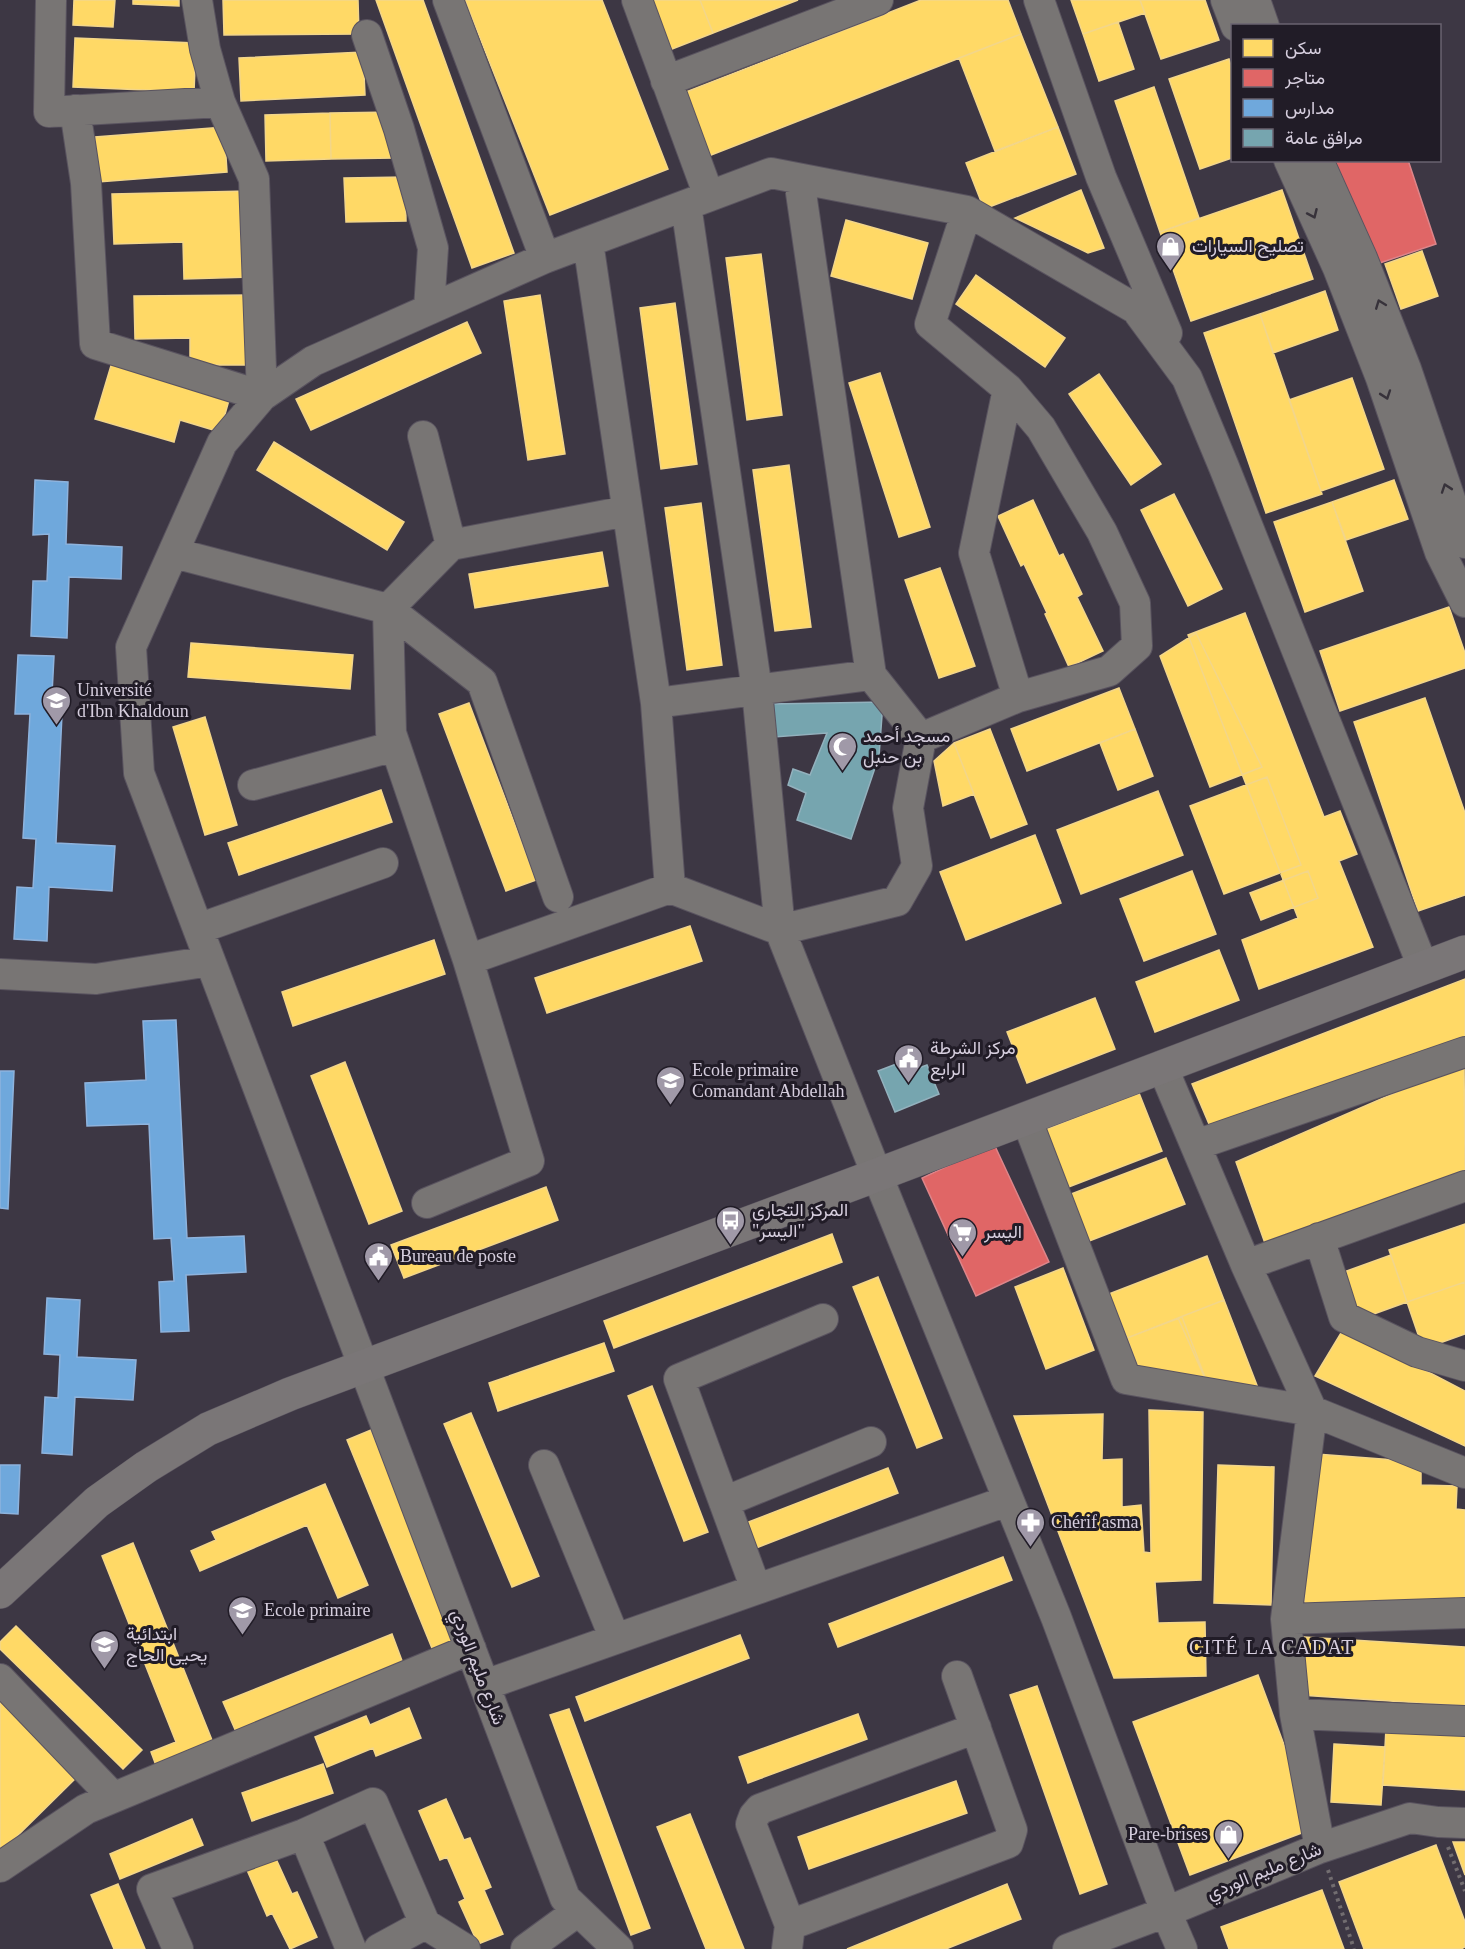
<svg xmlns="http://www.w3.org/2000/svg" width="1465" height="1949" font-family="'Times New Roman',Vazirmatn,serif">
<style>
.homes{fill:#ffd966;stroke:#f3d68a;stroke-width:1.5}
.shops{fill:#e06666;stroke:#dd858a;stroke-width:1.5}
.schools{fill:#6fa8dc;stroke:#8eb3dd;stroke-width:1.5}
.public{fill:#76a5af;stroke:#93b1bd;stroke-width:1.5}
.lines{fill:none;stroke-linecap:round;stroke-linejoin:round}
.minor-casing{stroke:#59535f;stroke-width:32}
.major-casing{stroke:#59535f;stroke-width:34}
.path{stroke:#726d70;stroke-width:4;stroke-dasharray:3 4.5;stroke-linecap:butt}
.minor{stroke:#787574;stroke-width:30}
.major{stroke:#7a7677;stroke-width:33}
.oneway{stroke:#37323a}
.labels{text-anchor:middle;dominant-baseline:central;stroke-width:6;stroke-linejoin:round;paint-order:stroke}
.poi-label{font-size:18px;fill:#d6cede;stroke:#211c27;text-anchor:start}
.street-label{font-size:18px;fill:#d6cede;stroke:#211c27}
.neighbourhood-label{font-size:20px;letter-spacing:1.5px;fill:#d6cede;stroke:#211c27}
</style>
<rect width="100%" height="100%" fill="#3d3744"/>
<path class="homes" d="M74,0H115L113,27L73,25Z
M133,0H179V6L133,4Z
M223,0H358L359,34L224,35Z
M376,0H423L514,253L472,268Z
M465,0H602L668,169L550,215Z
M647,0H700L713,33L667,51Z
M700,0H798L713,33Z
M921,0H1008L1021,34L706,157L681,94Z
M1071,0H1140L1145,13L1083,34Z
M1140,0H1205L1219,40L1161,59Z
M1118,22L1134,69L1099,81L1083,34Z
M1021,34L1058,127L995,151L959,58Z
M75,38L196,43L194,92L73,87Z
M363,52L365,95L241,101L239,58Z
M1229,59L1232,69V158L1200,169L1169,79Z
M1154,87L1199,218L1160,232L1115,101Z
M393,112L394,158L331,159L330,113Z
M330,113L331,159L266,161L265,115Z
M224,127L227,172L98,182L95,137Z
M1058,127L1076,174L984,209L966,163Z
M405,177L406,221L346,222L344,178Z
M1081,190L1104,248L1088,253L1015,218Z
M1282,190L1313,279L1191,321L1160,232Z
M248,191L251,277L184,279L183,242L114,244L112,194Z
M846,220L928,243L912,299L831,276Z
M1422,251L1438,296L1401,309L1385,264Z
M761,254L782,415L747,420L726,258Z
M976,275L1065,338L1045,367L956,304Z
M1325,291L1338,330L1273,353L1260,314Z
M250,295L251,365H190V338L135,339L134,296Z
M540,295L565,454L528,460L504,301Z
M675,303L697,464L661,469L640,308Z
M1260,314L1322,494L1266,513L1204,333Z
M467,322L481,353L311,430L296,399Z
M113,359L231,393L220,432L180,420L174,442L95,419Z
M880,373L930,527L899,537L849,383Z
M1099,374L1161,464L1131,485L1069,394Z
M1352,378L1384,469L1321,491L1289,400Z
M274,442L404,522L387,550L257,470Z
M789,465L811,627L775,631L753,470Z
M1394,480L1408,519L1346,540L1332,502Z
M1174,494L1222,589L1188,606L1141,510Z
M1033,500L1059,556L1063,554L1082,594L1077,597L1103,651L1069,667L1045,614L1047,613L1024,564L1021,566L998,516Z
M1332,502L1363,591L1305,612L1274,522Z
M701,503L722,665L687,670L665,508Z
M602,552L608,586L475,608L469,574Z
M940,568L975,666L939,678L905,580Z
M1449,607L1465,653V668L1340,711L1320,651Z
M1245,613L1324,817L1340,811L1357,854L1339,861L1373,947L1259,989L1242,940L1298,918L1188,635Z
M1196,633L1262,767L1210,787L1160,656Z
M191,643L353,655L350,689L188,677Z
M1119,688L1135,729L1027,771L1011,729Z
M1425,698L1465,813V895L1418,911L1354,722Z
M469,703L536,880L506,891L439,714Z
M205,717L237,825L205,835L173,727Z
M990,729L1027,824L991,838L954,743Z
M1135,729L1153,776L1118,790L1100,743Z
M954,743L974,794L943,806L934,761Z
M1267,777L1301,865L1224,894L1190,806Z
M381,790L392,822L239,875L228,843Z
M1158,791L1183,855L1081,894L1057,830Z
M1035,835L1061,903L966,940L940,872Z
M1192,871L1216,934L1144,961L1120,899Z
M1308,871L1318,898L1261,920L1250,893Z
M690,926L702,961L547,1013L535,978Z
M434,940L445,974L293,1026L282,992Z
M1219,950L1239,1000L1155,1032L1136,982Z
M1465,979V1037L1212,1131L1192,1084Z
M1095,998L1115,1049L1027,1083L1007,1032Z
M345,1062L402,1211L369,1224L311,1076Z
M1464,1063L1465,1170L1266,1246L1236,1162Z
M1139,1093L1162,1151L1066,1188L1044,1130Z
M1166,1158L1185,1204L1084,1243L1066,1196Z
M546,1187L558,1220L404,1278L391,1245Z
M1465,1224V1282L1407,1302L1389,1250Z
M832,1234L842,1262L614,1348L604,1321Z
M1391,1255L1407,1302L1360,1319L1344,1272Z
M1207,1256L1224,1300L1127,1338L1109,1294Z
M1063,1268L1094,1350L1046,1369L1015,1287Z
M878,1277L942,1438L917,1448L853,1287Z
M1465,1282V1334L1423,1349L1407,1302Z
M1224,1300L1260,1393L1208,1385L1178,1318Z
M1182,1317L1208,1385L1141,1375L1127,1338Z
M1344,1328L1465,1391V1446L1315,1376Z
M604,1343L614,1371L498,1411L489,1383Z
M652,1386L708,1532L684,1541L628,1396Z
M1149,1410L1203,1412L1201,1580L1155,1582L1158,1623L1205,1622L1206,1676L1114,1678L1014,1416L1103,1414L1102,1460L1122,1459V1507L1141,1505L1144,1552L1151,1553Z
M471,1413L539,1576L512,1587L444,1424Z
M371,1430L459,1649L436,1658L347,1440Z
M1316,1454L1421,1462V1485L1457,1486L1456,1509L1465,1510V1605L1304,1607L1310,1499Z
M1218,1465L1274,1467L1271,1605L1214,1603Z
M888,1468L898,1493L756,1548L746,1523Z
M325,1484L368,1585L338,1598L307,1525L200,1571L191,1551L216,1540L212,1532Z
M133,1543L214,1745L157,1768L151,1752L176,1742L102,1556Z
M1003,1557L1012,1580L838,1647L829,1624Z
M16,1626L142,1750L123,1769L0,1649V1642Z
M392,1634L404,1666L237,1734L223,1702Z
M740,1635L749,1658L585,1721L576,1697Z
M1304,1637L1465,1647V1706L1300,1695Z
M1258,1675L1315,1828L1190,1875L1133,1722Z
M1037,1686L1107,1884L1080,1894L1010,1695Z
M0,1687L83,1771L0,1853Z
M409,1708L421,1738L376,1756L373,1748L327,1767L315,1737L366,1716L370,1725Z
M569,1709L650,1928L631,1935L550,1715Z
M858,1714L867,1739L748,1783L739,1757Z
M1386,1728L1465,1733V1790L1383,1785Z
M1334,1744L1385,1747L1381,1805L1331,1802Z
M323,1764L333,1793L252,1821L242,1793Z
M956,1781L967,1813L809,1869L798,1837Z
M446,1799L464,1840L470,1838L491,1887L484,1890L503,1934L478,1944L459,1902L465,1899L447,1857L440,1860L419,1811Z
M690,1814L744,1949H706L657,1827Z
M192,1819L203,1845L120,1879L110,1854Z
M1453,1842H1465V1875Z
M1436,1845L1465,1922V1947L1461,1949H1364L1339,1882Z
M272,1850L292,1894L297,1892L317,1937L290,1949L272,1913L267,1916L244,1863Z
M118,1884L145,1949H114L91,1895Z
M1007,1884L1021,1919L946,1949H847Z
M1322,1890L1344,1949H1229L1221,1927Z"/>
<path class="shops" d="M1332,160H1408L1436,244L1368,267Z
M994,1144L1049,1262L976,1296L922,1178Z"/>
<path class="schools" d="M35,480L68,482L66,544L122,547L121,579L69,577L67,638L31,636L33,581H47L49,534L33,535Z
M18,655L54,656L51,713L62,714L56,843L115,846L112,891L49,887L47,941L14,939L17,887L33,888L36,839L23,838L30,714H15Z
M176,1020L187,1238L244,1236L246,1272L186,1275L189,1331L161,1332L159,1282L174,1281L171,1238L154,1239L149,1124L87,1126L85,1083L146,1080L143,1021Z
M0,1071H14L8,1209L0,1208Z
M47,1298L80,1300L77,1357L136,1360L133,1400L75,1397L72,1455L42,1453L45,1397L58,1398L60,1355L44,1354Z
M0,1465H20L18,1514L0,1513Z"/>
<path class="public" d="M883,702L879,756L851,839L797,820L806,793L788,785L793,769L810,775L827,733L774,737L770,704Z
M912,1058L916,1069L927,1065L939,1094L895,1112L878,1071Z"/>
<g class="lines">
<defs>
<path id="minor" d="M51,0L49,112L220,102
M448,0L545,258
M637,0L709,196
M1039,0L1101,177L1167,333
M1226,0L1236,26
M1255,0L1264,26
M367,35L399,129L433,248L429,309
M666,81L878,0
M75,110L86,183L95,344L262,396L254,179L220,102L205,49L197,0
M1289,160L1338,268L1381,378L1440,552L1465,602
M1318,160L1362,258L1406,369L1465,543
M799,179L871,675
M686,205L757,690L780,930L877,1175L1056,1617L1166,1912L1182,1949
M588,242L656,703L670,888
M1008,389L974,553L1018,697
M423,436L451,545
M174,553L388,609L482,682L558,897
M921,738L1018,697L1109,671L1137,646L1135,603L1102,532L1041,428L1008,389L930,324L967,211
M253,785L395,746
M198,929L383,863
M468,960L670,888L780,930L897,901L917,866L908,808L921,738L871,675L656,703
M0,974L96,979L210,961
M1162,1066L1246,1265L1312,1411L1465,1473
M1026,1118L1126,1379L1312,1411L1286,1619L1295,1714L1320,1848
M1196,1145L1465,1052
M427,1203L529,1161L468,960L391,733L388,609L451,545L627,511
M1319,1238L1344,1317L1417,1352L1465,1366
M1246,1265L1465,1186
M544,1465L615,1639
M724,1502L871,1442
M756,1589L679,1379L823,1319
M1286,1619L1465,1613
M0,1679L113,1797
M485,1685L1007,1501
M1295,1714L1465,1721
M304,1834L351,1949
M0,1867L86,1809L471,1649
M790,1925L1008,1843L1012,1830L957,1676
M178,1949L152,1889L304,1834L373,1803L425,1924
M379,1949L425,1924L465,1949
M526,1949L578,1911
M618,1949L565,1898L139,773L131,647L222,443L262,396L313,361L545,258L771,173L967,211L1136,309L1187,378L1224,467L1423,967
M787,1949L790,1925L751,1824L754,1816L760,1809L976,1728
M1068,1949L1166,1912L1320,1848L1410,1818L1438,1822L1465,1823"/>
<path id="major" d="M0,1592L97,1502L146,1467L208,1429L290,1394L877,1175L1465,952"/>
</defs>
<use href="#minor" class="minor-casing"/>
<use href="#major" class="major-casing"/>
<path class="path" d="M1448,1847L1465,1891
M1328,1870L1354,1949"/>
<use href="#minor" class="minor"/>
<use href="#major" class="major"/>
</g>
<defs><path id="oneway-chevron" d="M-2-3.5L2.5 0L-2 3.5" fill="none" stroke-width="1.6" stroke-linecap="round" stroke-linejoin="round" transform="scale(1.5)"/></defs>
<g class="oneway">
<use href="#oneway-chevron" transform="translate(1313 214) rotate(66)"/>
<use href="#oneway-chevron" transform="translate(1380 304) rotate(-111)"/>
<use href="#oneway-chevron" transform="translate(1386 395) rotate(71)"/>
<use href="#oneway-chevron" transform="translate(1446 488) rotate(-109)"/>
</g>
<defs>
<symbol id="shop-pin" viewBox="-11 -11 22 30"><path d="M0 17L-7.5 6A9.5 9.5 0 1 1 7.5 6Z" fill="#a099a8" stroke="#211c27"/><path d="M-5-2.5h2.3a2.7 3.5 0 0 1 5.4 0H5L5.5 6h-11ZM-1.5-2.5h3a1.5 2.3 0 0 0-3 0Z" fill="#fff"/></symbol>
<symbol id="university-pin" viewBox="-11 -11 22 30"><path d="M0 17L-7.5 6A9.5 9.5 0 1 1 7.5 6Z" fill="#a099a8" stroke="#211c27"/><path d="M0-5L7-2L0 1L-7-2ZM-4 1L0 2.5L4 1V4Q0 6-4 4Z" fill="#fff"/></symbol>
<symbol id="mosque-pin" viewBox="-11 -11 22 30"><path d="M0 17L-7.5 6A9.5 9.5 0 1 1 7.5 6Z" fill="#a099a8" stroke="#211c27"/><path d="M3.5-4.9A6 6 0 1 0 3.5 4.9A5 5 0 1 1 3.5-4.9Z" fill="#fff"/></symbol>
<symbol id="civic-pin" viewBox="-11 -11 22 30"><path d="M0 17L-7.5 6A9.5 9.5 0 1 1 7.5 6Z" fill="#a099a8" stroke="#211c27"/><path d="M-.6-6.5H3V-4.5H.6V-3L4-1V1h2V6H-6V1h2V-1L-.6-3ZM-1.2 2.5V6h2.4V2.5Z" fill="#fff"/></symbol>
<symbol id="school-pin" viewBox="-11 -11 22 30"><path d="M0 17L-7.5 6A9.5 9.5 0 1 1 7.5 6Z" fill="#a099a8" stroke="#211c27"/><path d="M0-5L7-2L0 1L-7-2ZM-4 1L0 2.5L4 1V4Q0 6-4 4Z" fill="#fff"/></symbol>
<symbol id="bus-pin" viewBox="-11 -11 22 30"><path d="M0 17L-7.5 6A9.5 9.5 0 1 1 7.5 6Z" fill="#a099a8" stroke="#211c27"/><path d="M-5-6H5V4H4V6H2V4H-2V6H-4V4H-5ZM-3.5-4V0h7V-4ZM-3.5 1.2v1.5H-2V1.2ZM2 1.2v1.5H3.5V1.2Z" fill="#fff"/></symbol>
<symbol id="supermarket-pin" viewBox="-11 -11 22 30"><path d="M0 17L-7.5 6A9.5 9.5 0 1 1 7.5 6Z" fill="#a099a8" stroke="#211c27"/><path d="M-6-5.5h2.5l.6 2H6L4.5 2H-2.5L-4.4-4H-6ZM-1.5 3.2a1.3 1.3 0 1 0 .1 0ZM3 3.2a1.3 1.3 0 1 0 .1 0Z" fill="#fff"/></symbol>
<symbol id="pharmacy-pin" viewBox="-11 -11 22 30"><path d="M0 17L-7.5 6A9.5 9.5 0 1 1 7.5 6Z" fill="#a099a8" stroke="#211c27"/><path d="M-2-6h4v4h4v4h-4v4h-4v-4h-4v-4h4Z" fill="#fff"/></symbol>
</defs>
<g fill-rule="evenodd">
<use href="#shop-pin" x="1154" y="230" width="33" height="45"/>
<use href="#university-pin" x="40" y="684" width="33" height="45"/>
<use href="#mosque-pin" x="826" y="730" width="33" height="45"/>
<use href="#civic-pin" x="892" y="1042" width="33" height="45"/>
<use href="#school-pin" x="654" y="1064" width="33" height="45"/>
<use href="#bus-pin" x="714" y="1204" width="33" height="45"/>
<use href="#supermarket-pin" x="946" y="1216" width="33" height="45"/>
<use href="#civic-pin" x="362" y="1240" width="33" height="45"/>
<use href="#pharmacy-pin" x="1014" y="1506" width="33" height="45"/>
<use href="#school-pin" x="226" y="1594" width="33" height="45"/>
<use href="#school-pin" x="88" y="1628" width="33" height="45"/>
<use href="#shop-pin" x="1212" y="1818" width="33" height="45"/>
</g>
<g class="labels">
<g class="poi-label">
<text x="1192" y="246">تصليح السيارات</text>
<text x="77" y="690">Université<tspan x="77" dy="21">d'Ibn Khaldoun</tspan></text>
<text x="863" y="736">مسجد أحمد<tspan x="863" dy="21">بن حنبل</tspan></text>
<text x="930" y="1048">مركز الشرطة<tspan x="930" dy="21">الرابع</tspan></text>
<text x="692" y="1070">Ecole primaire<tspan x="692" dy="21">Comandant Abdellah</tspan></text>
<text x="752" y="1210">المركز التجاري<tspan x="752" dy="21">"اليسر"</tspan></text>
<text x="984" y="1232">اليسر</text>
<text x="400" y="1256">Bureau de poste</text>
<text x="1051" y="1522">Chérif asma</text>
<text x="264" y="1610">Ecole primaire</text>
<text x="126" y="1634">ابتدائية<tspan x="126" dy="21">يحيى الحاج</tspan></text>
<text x="1208" y="1834" text-anchor="end">Pare-brises</text>
</g>
<g class="street-label">
<text transform="translate(478 1667) rotate(69)">شارع مليم الوردي</text>
<text transform="translate(1264 1871) rotate(-22)">شارع مليم الوردي</text>
</g>
<g class="neighbourhood-label">
<text x="1272" y="1647">CITÉ LA CADAT</text>
</g>
</g>
<rect x="1231" y="24" width="210" height="138" fill="#211c27" stroke="#696370" stroke-width="1.5"/>
<rect x="1243" y="39" width="30" height="18" fill="#ffd966" stroke="#696370" stroke-width="1.5"/>
<text x="1285" y="54" font-size="18" fill="#d6cede">سكن</text>
<rect x="1243" y="69" width="30" height="18" fill="#e06666" stroke="#696370" stroke-width="1.5"/>
<text x="1285" y="84" font-size="18" fill="#d6cede">متاجر</text>
<rect x="1243" y="99" width="30" height="18" fill="#6fa8dc" stroke="#696370" stroke-width="1.5"/>
<text x="1285" y="114" font-size="18" fill="#d6cede">مدارس</text>
<rect x="1243" y="129" width="30" height="18" fill="#76a5af" stroke="#696370" stroke-width="1.5"/>
<text x="1285" y="144" font-size="18" fill="#d6cede">مرافق عامة</text>
</svg>
